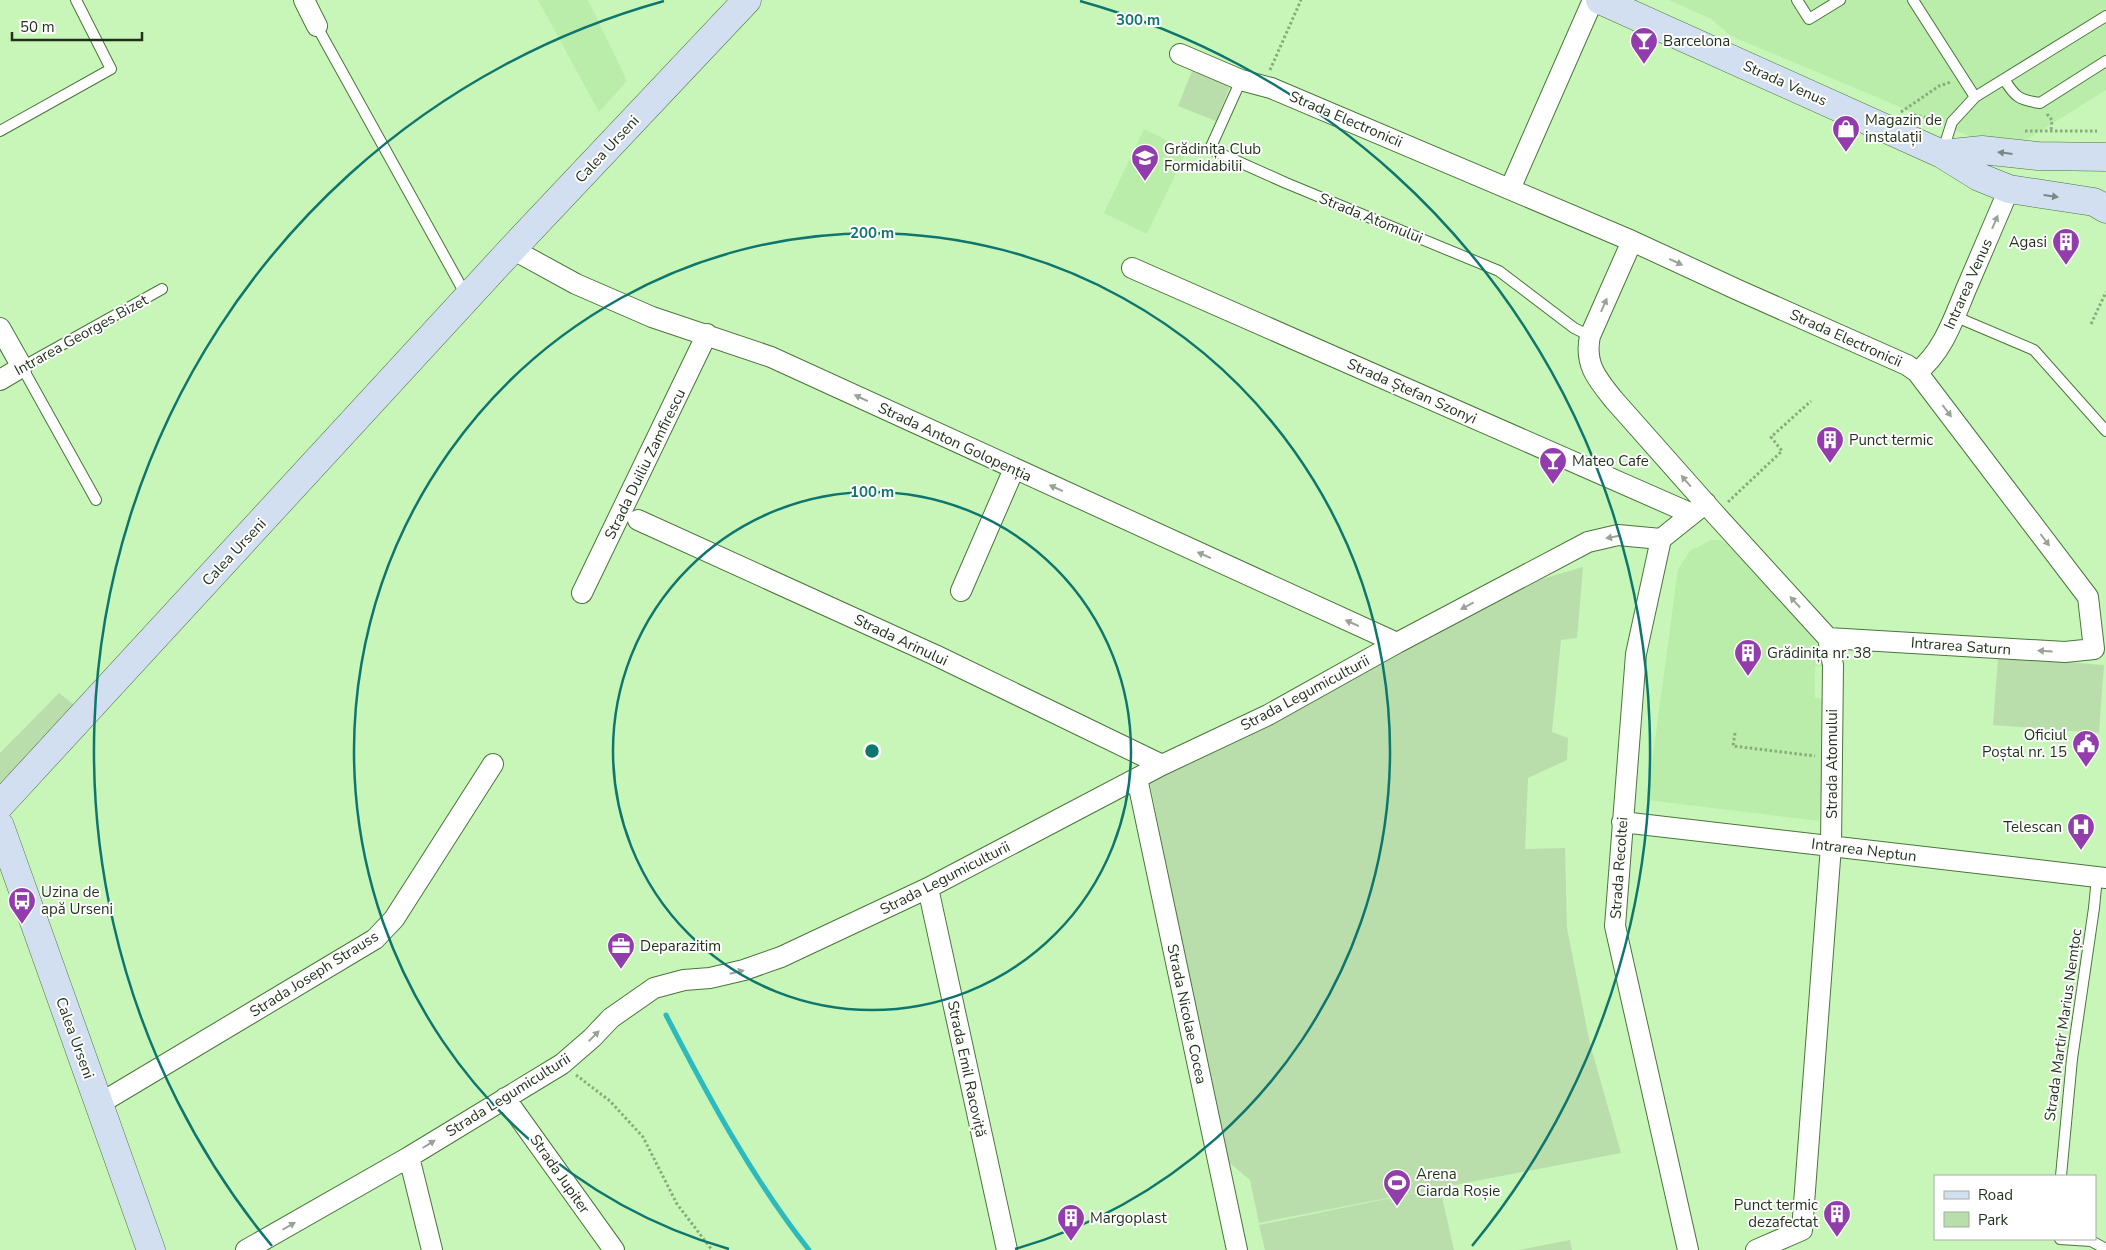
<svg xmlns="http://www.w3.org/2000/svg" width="2106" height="1250" font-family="'Nunito Sans',sans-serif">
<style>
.built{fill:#baeda9}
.green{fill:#b9deac}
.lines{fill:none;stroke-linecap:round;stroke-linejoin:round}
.stream{stroke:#2cbabe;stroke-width:5}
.lane-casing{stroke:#4b743c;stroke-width:12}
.street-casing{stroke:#4b743c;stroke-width:22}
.secondary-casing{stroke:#4b743c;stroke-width:29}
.path{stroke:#87ab7b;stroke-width:3;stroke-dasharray:2.5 2.5;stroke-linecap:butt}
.lane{stroke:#fff;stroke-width:10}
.street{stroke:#fff;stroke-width:20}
.secondary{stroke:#d2dff1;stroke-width:28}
.oneway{fill:#788885}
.oneway2{fill:#9aa298}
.ring{fill:none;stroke:#0f766e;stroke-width:2.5}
.labels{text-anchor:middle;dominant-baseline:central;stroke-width:4;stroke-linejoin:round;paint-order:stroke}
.poi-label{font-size:15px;fill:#1f3119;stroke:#fff;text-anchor:start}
.street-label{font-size:15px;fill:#1f3119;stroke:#fff}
.centre{fill:#0f766e;stroke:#fff;stroke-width:2.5}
.ring-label{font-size:15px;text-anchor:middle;font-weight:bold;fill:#0f766e;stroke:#fff;stroke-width:4;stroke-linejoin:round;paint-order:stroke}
</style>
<rect width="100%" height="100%" fill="#c8f6b8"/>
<path class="built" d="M538,0H588L627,81L599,112Z
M1669,0H2106V90L2007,152L1731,36L1711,19Z
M1144,129L1187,150L1147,234L1104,213Z
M1711,540H1720L1728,543L1811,635L1822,653L1826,667L1815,666V698L1826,699L1819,821L1647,800L1678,569L1690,551Z"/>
<path class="green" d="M1192,71L1230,86L1216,121L1178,106Z
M1583,567L1577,638L1561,640L1552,732L1568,738L1567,760L1528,778L1525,849L1565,848L1567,928L1590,1044L1621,1153L1259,1223L1250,1180L1225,1159L1150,783L1542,579Z
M1998,657L2104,665L2099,733L1993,725Z
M59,693L79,709L0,792V753Z
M1440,1188L1454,1250H1265L1259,1225Z
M1570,1240L1572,1250H1519Z"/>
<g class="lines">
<path class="stream" d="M666,1015C708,1096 752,1178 809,1250"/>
<defs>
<path id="lane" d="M1797,0L1809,19L1840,0
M1913,0L1975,97L1952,122L1942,153
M320,32L467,297
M2004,79C2015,97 2019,100 2040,103L2106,61
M1241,80L1210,149L1286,183L1499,271L1574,328L1590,336
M1975,97L2106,16
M0,131L111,69L76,0
M1954,316L2034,350L2106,431
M96,500L22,367L162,289
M2061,1176L2072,1059L2094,908L2097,877
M2060,1239L2091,1241L2106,1249"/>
<path id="street" d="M304,0L317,26
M1180,54L1241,80L1271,88L1632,241L1738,290L1907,365L1917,372L2088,597L2094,649L2065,652L1828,638
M1510,189L1593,0
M1632,241L1590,336C1584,364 1597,379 1614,400L1715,514L1828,638L1833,665L1831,846L1802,1230L1756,1250
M512,249L576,284L652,317L771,357L1397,643
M1132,268L1692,514
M0,328L22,367L0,380
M1917,372C1945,351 1956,311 1970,280C1983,250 1996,219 2009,189
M638,520L935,655L1162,765
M961,591L1014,469
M582,593L707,334
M1137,778L1237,1250
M1622,822L2106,878
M928,888L1007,1250
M505,1098L614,1250
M99,1104L375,939L394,919L493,764
M409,1157L432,1250
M246,1250L409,1157L562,1064L592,1038L611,1018L654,988L684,980L710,978L744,970L781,957L928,888L1162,765L1268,715L1397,643L1588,542L1618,535L1661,539
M1688,1250L1615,926L1636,654L1661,539L1706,503"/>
<path id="secondary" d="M1600,0L1942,154L1979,177L2009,189L2094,202L2106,209
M1942,154L1982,150L2038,156L2106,157
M0,805L512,249L747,0
M0,826L151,1250"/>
</defs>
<use href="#lane" class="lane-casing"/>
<use href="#street" class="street-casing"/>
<use href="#secondary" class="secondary-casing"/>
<path class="path" d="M1270,70L1301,0
M1901,112L1939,86L1951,82
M1909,114L1939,120
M2047,114L2052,120L2051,131
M2025,131H2097
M2091,324L2106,292
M1728,502L1782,451L1771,437L1811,401
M1735,733L1733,746L1815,756
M576,1075L610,1101L643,1137L677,1204L712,1250"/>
<use href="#lane" class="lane"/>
<use href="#street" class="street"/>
<use href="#secondary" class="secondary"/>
</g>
<defs><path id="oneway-solid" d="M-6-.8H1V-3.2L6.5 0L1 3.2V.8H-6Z" transform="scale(1.25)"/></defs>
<g class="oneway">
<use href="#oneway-solid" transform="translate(2005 153) rotate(-173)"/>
<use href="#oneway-solid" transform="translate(2051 196) rotate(8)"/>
</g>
<g class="oneway2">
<use href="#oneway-solid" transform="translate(1995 222) rotate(-67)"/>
<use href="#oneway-solid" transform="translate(1676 262) rotate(25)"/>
<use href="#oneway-solid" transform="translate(1604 305) rotate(-66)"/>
<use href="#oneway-solid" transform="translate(861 398) rotate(-155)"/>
<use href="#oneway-solid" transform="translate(1947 411) rotate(53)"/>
<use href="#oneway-solid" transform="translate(1686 481) rotate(-131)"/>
<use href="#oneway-solid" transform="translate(1056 488) rotate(-156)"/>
<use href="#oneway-solid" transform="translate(1613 537) rotate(169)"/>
<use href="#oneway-solid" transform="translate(2045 540) rotate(53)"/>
<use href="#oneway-solid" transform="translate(1204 555) rotate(-156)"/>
<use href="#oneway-solid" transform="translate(1795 602) rotate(-133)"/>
<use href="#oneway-solid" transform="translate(1467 606) rotate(152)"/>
<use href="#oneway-solid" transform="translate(1352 623) rotate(-156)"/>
<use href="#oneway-solid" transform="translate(2045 651) rotate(-177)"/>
<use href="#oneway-solid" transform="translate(737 972) rotate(-13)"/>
<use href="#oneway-solid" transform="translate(594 1036) rotate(-45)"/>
<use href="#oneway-solid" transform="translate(429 1144) rotate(-32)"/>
<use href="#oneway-solid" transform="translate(289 1226) rotate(-30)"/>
</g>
<g class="ring">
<circle cx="872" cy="751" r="259"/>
<path d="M729 1249A518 518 0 1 1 1015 1249"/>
<path d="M272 1246A778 778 0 0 1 664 1M1080 1A778 778 0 0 1 1472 1246"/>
</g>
<defs>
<symbol id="bar-pin" viewBox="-11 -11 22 30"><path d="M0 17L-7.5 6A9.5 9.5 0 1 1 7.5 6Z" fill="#923dab" stroke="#fff"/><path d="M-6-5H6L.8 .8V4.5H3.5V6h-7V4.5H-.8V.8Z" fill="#fff"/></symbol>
<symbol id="shop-pin" viewBox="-11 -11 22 30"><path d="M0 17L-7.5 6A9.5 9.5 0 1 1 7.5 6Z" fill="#923dab" stroke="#fff"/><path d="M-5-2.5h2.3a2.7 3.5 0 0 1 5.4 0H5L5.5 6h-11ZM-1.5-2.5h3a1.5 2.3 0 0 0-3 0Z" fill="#fff"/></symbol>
<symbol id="school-pin" viewBox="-11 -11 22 30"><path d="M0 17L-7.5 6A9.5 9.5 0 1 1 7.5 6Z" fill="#923dab" stroke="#fff"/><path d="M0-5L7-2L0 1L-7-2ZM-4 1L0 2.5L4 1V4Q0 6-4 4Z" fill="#fff"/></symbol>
<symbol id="building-pin" viewBox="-11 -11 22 30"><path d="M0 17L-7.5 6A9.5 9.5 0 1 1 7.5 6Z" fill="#923dab" stroke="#fff"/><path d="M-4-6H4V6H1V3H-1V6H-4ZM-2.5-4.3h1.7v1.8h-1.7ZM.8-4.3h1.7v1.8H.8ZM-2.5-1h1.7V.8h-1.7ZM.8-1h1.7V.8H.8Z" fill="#fff"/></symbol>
<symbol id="civic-pin" viewBox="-11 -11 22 30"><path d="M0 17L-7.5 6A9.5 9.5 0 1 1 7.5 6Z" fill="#923dab" stroke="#fff"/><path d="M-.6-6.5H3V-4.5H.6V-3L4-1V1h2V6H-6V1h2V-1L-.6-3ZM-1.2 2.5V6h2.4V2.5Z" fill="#fff"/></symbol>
<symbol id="hospital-pin" viewBox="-11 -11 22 30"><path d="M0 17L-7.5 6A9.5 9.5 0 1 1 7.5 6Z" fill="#923dab" stroke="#fff"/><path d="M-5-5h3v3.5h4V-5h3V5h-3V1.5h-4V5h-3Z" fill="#fff"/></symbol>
<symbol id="bus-pin" viewBox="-11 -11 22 30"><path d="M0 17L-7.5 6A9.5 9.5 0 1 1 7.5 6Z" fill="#923dab" stroke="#fff"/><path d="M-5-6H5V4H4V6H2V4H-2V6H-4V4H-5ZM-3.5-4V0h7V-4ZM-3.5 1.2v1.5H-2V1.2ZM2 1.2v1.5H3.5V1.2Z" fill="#fff"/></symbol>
<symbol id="office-pin" viewBox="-11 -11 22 30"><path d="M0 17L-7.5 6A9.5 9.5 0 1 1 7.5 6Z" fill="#923dab" stroke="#fff"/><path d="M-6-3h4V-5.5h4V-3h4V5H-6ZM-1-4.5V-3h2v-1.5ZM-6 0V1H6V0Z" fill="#fff"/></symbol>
<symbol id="stadium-pin" viewBox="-11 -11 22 30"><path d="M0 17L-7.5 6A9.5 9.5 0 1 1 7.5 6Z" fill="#923dab" stroke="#fff"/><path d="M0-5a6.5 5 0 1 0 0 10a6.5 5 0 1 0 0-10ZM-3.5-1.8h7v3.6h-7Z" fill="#fff"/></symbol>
</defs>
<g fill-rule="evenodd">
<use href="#bar-pin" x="1628" y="25" width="32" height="43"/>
<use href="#shop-pin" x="1830" y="113" width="32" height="43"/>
<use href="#school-pin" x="1129" y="142" width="32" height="43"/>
<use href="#building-pin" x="2050" y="226" width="32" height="43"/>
<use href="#building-pin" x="1814" y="424" width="32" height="43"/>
<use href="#bar-pin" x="1537" y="445" width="32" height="43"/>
<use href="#building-pin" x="1732" y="637" width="32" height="43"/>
<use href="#civic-pin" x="2070" y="728" width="32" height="43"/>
<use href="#hospital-pin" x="2065" y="811" width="32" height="43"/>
<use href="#bus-pin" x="6" y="885" width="32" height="43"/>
<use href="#office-pin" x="605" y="930" width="32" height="43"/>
<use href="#stadium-pin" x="1381" y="1167" width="32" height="43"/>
<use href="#building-pin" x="1821" y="1198" width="32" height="43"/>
<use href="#building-pin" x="1055" y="1202" width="32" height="43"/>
</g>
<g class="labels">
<g class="poi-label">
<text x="1663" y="41">Barcelona</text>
<text x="1865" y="120">Magazin de<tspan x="1865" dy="17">instalații</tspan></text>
<text x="1164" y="149">Grădinița Club<tspan x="1164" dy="17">Formidabilii</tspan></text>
<text x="2047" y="242" text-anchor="end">Agasi</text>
<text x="1849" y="440">Punct termic</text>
<text x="1572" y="461">Mateo Cafe</text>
<text x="1767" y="653">Grădinița nr. 38</text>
<text x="2067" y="735" text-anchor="end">Oficiul<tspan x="2067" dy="17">Poștal nr. 15</tspan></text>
<text x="2062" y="827" text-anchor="end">Telescan</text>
<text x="41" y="892">Uzina de<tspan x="41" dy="17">apă Urseni</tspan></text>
<text x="640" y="946">Deparazitim</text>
<text x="1416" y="1174">Arena<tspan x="1416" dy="17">Ciarda Roșie</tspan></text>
<text x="1818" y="1205" text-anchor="end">Punct termic<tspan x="1818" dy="17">dezafectat</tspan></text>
<text x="1090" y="1218">Margoplast</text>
</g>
<g class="street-label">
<text transform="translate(1785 83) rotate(24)">Strada Venus</text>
<text transform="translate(1346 119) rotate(23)">Strada Electronicii</text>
<text transform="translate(607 149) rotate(-47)">Calea Urseni</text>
<text transform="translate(1371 218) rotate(22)">Strada Atomului</text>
<text transform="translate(1968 284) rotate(-66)">Intrarea Venus</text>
<text transform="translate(81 335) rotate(-29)">Intrarea Georges Bizet</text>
<text transform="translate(1846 338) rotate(24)">Strada Electronicii</text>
<text transform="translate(1412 391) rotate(24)">Strada Ștefan Szonyi</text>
<text transform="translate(955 442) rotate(25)">Strada Anton Golopenția</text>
<text transform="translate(645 464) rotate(-64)">Strada Duiliu Zamfirescu</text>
<text transform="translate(234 552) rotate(-47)">Calea Urseni</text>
<text transform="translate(901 640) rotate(25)">Strada Arinului</text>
<text transform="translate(1961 646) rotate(4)">Intrarea Saturn</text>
<text transform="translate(1305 693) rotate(-28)">Strada Legumiculturii</text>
<text transform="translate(1832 764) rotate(-90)">Strada Atomului</text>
<text transform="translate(1864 850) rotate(7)">Intrarea Neptun</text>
<text transform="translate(1619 868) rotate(-86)">Strada Recoltei</text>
<text transform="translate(945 878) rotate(-27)">Strada Legumiculturii</text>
<text transform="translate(314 974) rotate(-32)">Strada Joseph Strauss</text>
<text transform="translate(1187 1014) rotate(78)">Strada Nicolae Cocea</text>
<text transform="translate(2063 1025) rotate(-82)">Strada Martir Marius Nemțoc</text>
<text transform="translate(75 1038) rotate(70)">Calea Urseni</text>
<text transform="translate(967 1069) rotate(78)">Strada Emil Racoviță</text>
<text transform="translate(508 1095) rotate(-32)">Strada Legumiculturii</text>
<text transform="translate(560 1174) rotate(55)">Strada Jupiter</text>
</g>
</g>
<circle cx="872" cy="751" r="8" class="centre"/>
<g class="ring-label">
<text x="1138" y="25">300 m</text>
<text x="872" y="238">200 m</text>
<text x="872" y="497">100 m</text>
</g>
<rect x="1934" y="1175" width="162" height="65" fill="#ffffff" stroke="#a5ada3"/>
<rect x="1944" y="1191" width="25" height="8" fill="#d2dff1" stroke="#a5ada3"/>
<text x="1978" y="1200" font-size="15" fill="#1f3119">Road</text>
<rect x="1944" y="1212" width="25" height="15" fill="#b9deac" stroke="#a5ada3"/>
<text x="1978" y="1225" font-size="15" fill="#1f3119">Park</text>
<path d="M12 32v8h130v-8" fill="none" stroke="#1f3119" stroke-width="2.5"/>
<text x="20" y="32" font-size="15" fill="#1f3119" stroke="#ffffff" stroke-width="4" paint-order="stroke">50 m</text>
</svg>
